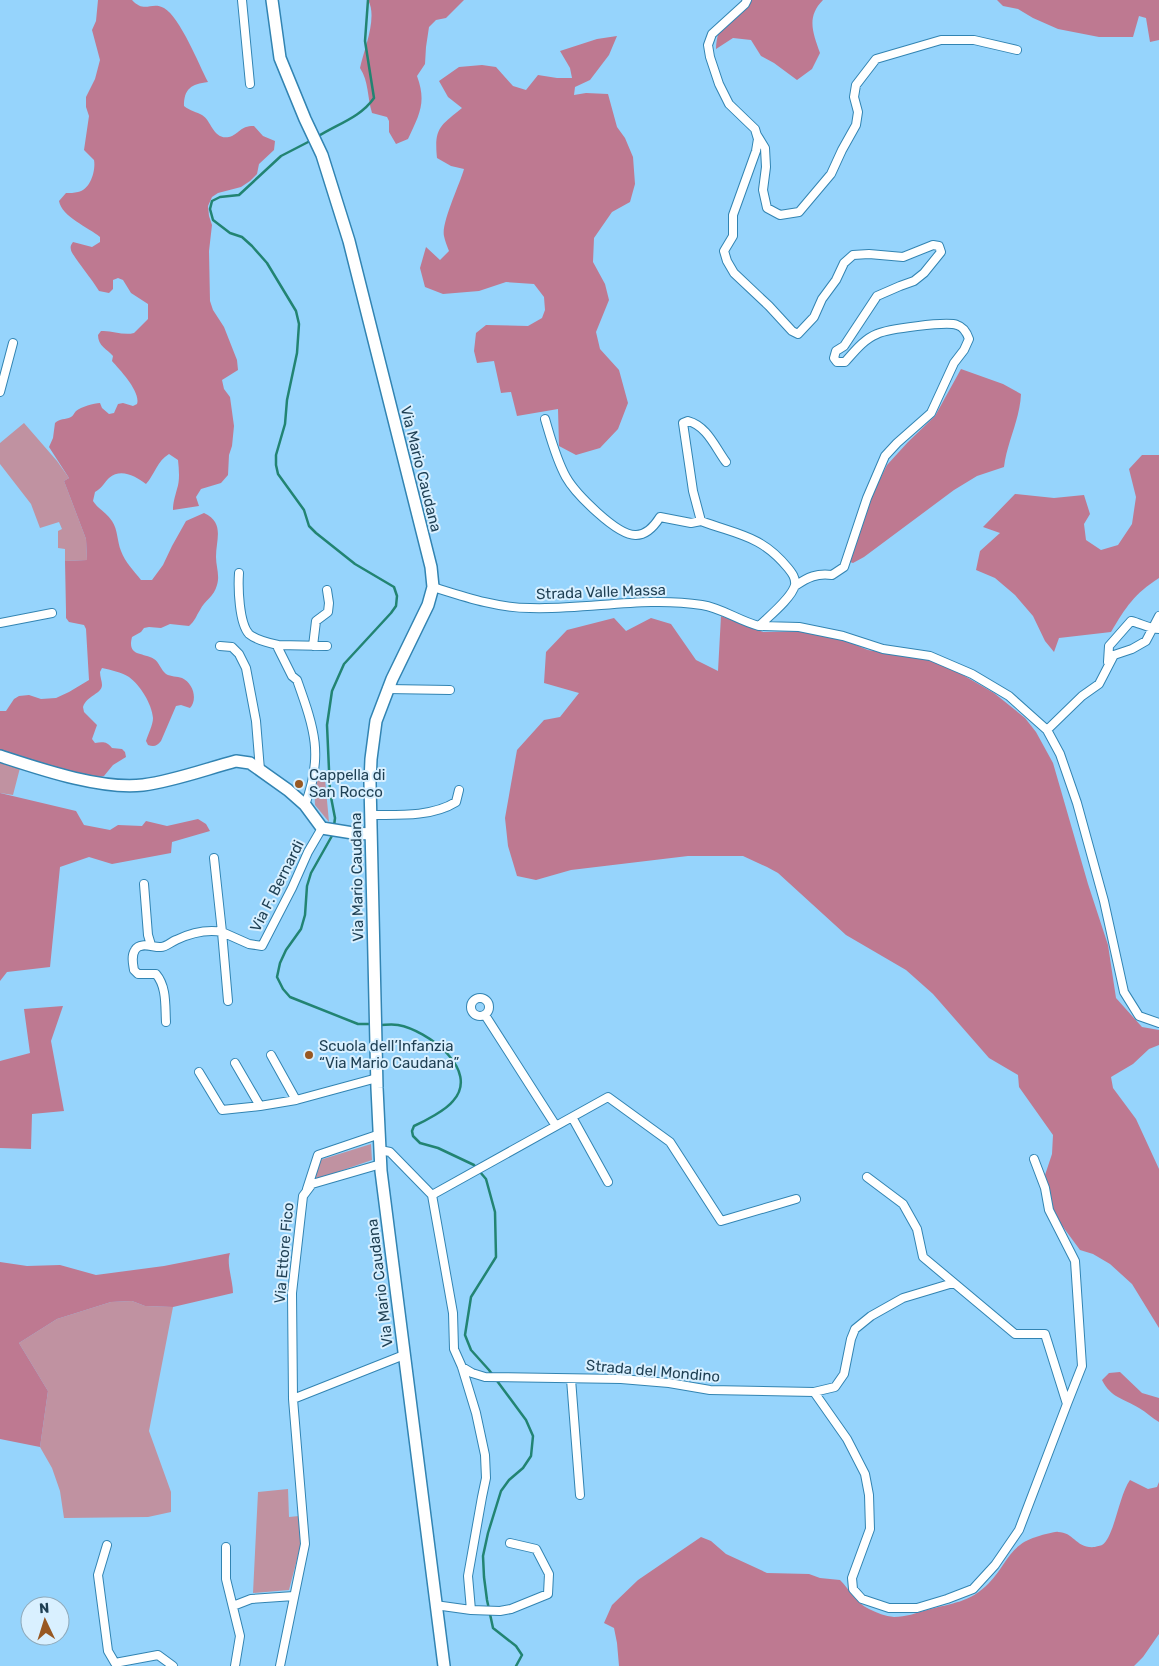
<svg xmlns="http://www.w3.org/2000/svg" width="1159" height="1666" font-family="Rubik,sans-serif">
<style>
.green{fill:#c092a1}
.forest{fill:#be7991}
.lines{fill:none;stroke-linecap:round;stroke-linejoin:round}
.stream{stroke:#228472;stroke-width:2.5}
.street-casing{stroke:#3284b2;stroke-width:10}
.secondary-casing{stroke:#3284b2;stroke-width:14}
.street{stroke:#fff;stroke-width:8}
.secondary{stroke:#fff;stroke-width:11}
.poi-dot{fill:#985822;stroke:#d9f0ff;stroke-width:2}
.labels{text-anchor:middle;dominant-baseline:central;stroke-width:4;stroke-linejoin:round;paint-order:stroke}
.street-label{font-size:15px;fill:#1e3f53;stroke:#d9f0ff}
.poi-label{font-size:15px;fill:#1e3f53;stroke:#d9f0ff;text-anchor:start}
</style>
<rect width="100%" height="100%" fill="#96d4fc"/>
<path class="green" d="M24,423L57,461L69,478L64,481L86,539L87,560L65,561V549L58,548V531L62,529L59,522L40,528L31,504L0,464V443Z
M0,762L20,768L13,795L0,793Z
M325,779L329,822L315,805L314,780Z
M371,1144L372,1160L314,1180L320,1160Z
M132,1301L145,1306L173,1307L149,1431L171,1492V1512L148,1517L64,1518L60,1491L52,1468L40,1447L48,1391L19,1343L57,1319L111,1302Z
M288,1489L289,1517L299,1516L301,1544L289,1590L253,1593L258,1492Z"/>
<path class="forest" d="M98,0H132C145,14 151,1 164,8C180,17 199,65 208,82C191,84 184,89 184,106C190,111 197,112 202,115C212,121 213,140 229,137C240,134 239,126 254,126L263,136L275,141L274,150L259,164L257,174L250,181L241,187L218,193L212,197L208,206L209,216L212,225L209,251L210,301L213,310L224,327L237,360L238,370L222,380L224,389L230,397L234,426L232,446L229,455L228,475L221,483L201,489L196,497L199,506L173,510C173,502 175,497 177,489C180,480 179,470 178,460L169,454C157,461 155,474 146,484C135,476 121,468 109,478C104,483 103,487 95,492L93,501C98,509 106,512 112,521C118,530 117,541 121,551C125,562 134,571 141,580H152L163,565L172,546L186,521L204,513C225,523 216,539 216,557C216,567 220,575 217,585C214,597 205,600 200,610C196,616 195,621 189,626L170,624L161,628L149,627L144,628L141,632L132,637C127,657 142,652 154,659C159,662 161,670 166,674C171,677 177,676 182,678C193,683 198,699 190,708L181,705L176,706L161,741C157,746 154,747 148,745L146,741C148,734 153,725 153,718C152,704 140,685 129,677C121,672 111,670 102,668L100,672C100,677 102,681 102,685C102,694 87,695 83,707L84,712L97,725L92,739L95,743C102,742 107,741 112,748L122,749L125,752L126,757L113,765L104,776L100,777L68,771L0,752V711H6L14,699L19,696L29,695L41,699L56,698L69,692L89,680L86,629L84,625L69,622L66,618V611L65,561L87,560L86,539L64,481L69,478L49,447L53,438L55,423C60,418 65,420 71,417C73,416 74,413 76,411C81,407 94,403 100,403L102,408L109,414L114,413L118,404L123,403L133,406L137,404C141,392 120,370 112,361L113,356C107,349 98,346 98,335L101,331C112,330 123,336 134,333L148,319V304L131,293L123,280L118,278L113,280V289L109,293L99,291C95,283 71,254 71,250C70,246 71,245 73,242L92,247L100,242V237C88,227 62,217 59,201L66,193C70,193 74,193 78,192C90,190 96,171 94,160L84,150L89,116L86,107V97L95,79L100,60L92,30L96,21Z
M368,0H464L446,18L436,20L429,27L426,47L425,64L417,76C427,103 419,115 408,139L396,144L389,132V121L387,117L372,113C367,96 369,82 360,68C364,49 378,17 368,0Z
M742,0H823C806,17 813,33 820,53L812,69L797,80L774,63L761,56L751,40L733,38L716,49C717,24 728,18 742,0Z
M997,0H1159V40L1150,42L1146,18L1139,16L1133,37H1099L1058,29L1033,18L1018,9L1003,6Z
M617,36L609,55L590,80L575,87L574,95L586,93L608,94L617,127L625,138L633,157L635,184L630,202L612,212L594,238L593,262L605,284L609,300L596,332L600,349L619,370L628,403L618,429L600,448L576,455L559,446L558,409L517,416L511,392L501,393L494,361L477,363L474,351L476,333L486,325L528,326L542,318L545,310L544,297L534,284L506,282L479,291L443,294L425,287L420,268L426,247L440,260L449,251C447,246 445,241 444,236C441,223 460,184 464,169L451,166L437,158C434,128 440,126 462,108L448,97L439,81L459,67L482,65L496,67L513,86L526,90L538,75L557,78H572L570,68L560,51L597,39Z
M961,369L1003,384L1021,394C1020,419 1007,442 1004,467L977,476L954,490L864,557L853,563L850,562L857,525L887,465L908,442L935,416Z
M1142,455H1159V578C1134,594 1126,607 1111,632L1059,638L1054,652L1045,641L1033,616L1015,595L995,578L976,570L980,551L1000,533L983,527L1015,494L1054,498L1084,495L1090,514L1084,524L1086,540L1101,550L1118,545L1132,524L1136,497L1129,469Z
M721,616L763,632L805,631L839,638L868,650L926,659L956,671L994,693L1025,718L1036,732L1053,763L1088,884L1108,945L1116,998L1142,1027L1159,1030V1045L1149,1049L1133,1064L1111,1077L1113,1088L1136,1119L1159,1169V1328L1132,1284L1110,1264L1093,1254L1080,1250L1052,1212L1045,1175L1052,1154L1053,1135L1019,1087L1018,1075L989,1058L933,994L906,970L846,935L778,873L767,867L743,856H688L571,870L536,880L517,876L508,846L505,818L517,750L544,720L560,717L579,693L544,683L546,652L567,630L614,618L626,631L651,618L671,624L696,660L718,671Z
M0,793L76,811L84,825L110,830L118,825L142,826L146,821L167,826L198,819L206,824L210,831L172,842L171,853L112,864L89,857L60,867L50,967L7,972L0,981Z
M63,1006L51,1041L64,1111L32,1114L31,1149L0,1148V1061L30,1053L24,1009Z
M230,1253C226,1263 233,1281 233,1293L173,1307L145,1306L132,1301L111,1302L57,1319L19,1343L48,1391L40,1447L0,1439V1262L27,1266L60,1265L96,1275L164,1266Z
M1120,1372L1142,1393L1159,1398V1422C1152,1418 1146,1412 1139,1408C1123,1398 1111,1398 1102,1380L1109,1373Z
M1130,1480L1148,1489L1157,1487L1159,1482V1634L1143,1657L1134,1666H619L617,1643L614,1628L604,1623L612,1605L638,1580L701,1537L711,1541L726,1554L767,1573L809,1574L820,1578L840,1580C850,1590 855,1602 869,1609C877,1613 885,1616 894,1617C906,1617 916,1613 927,1610C951,1603 970,1603 989,1583C1006,1566 1009,1545 1036,1537C1039,1536 1056,1531 1058,1532C1074,1532 1076,1549 1095,1547C1096,1546 1101,1546 1102,1545C1114,1538 1119,1495 1130,1480Z"/>
<g class="lines">
<path class="stream" d="M317,137C337,124 360,118 374,98L365,41L368,0
M312,140L281,156L239,195L220,197L212,201L210,209L213,220L230,233L242,237L252,246L267,263L296,311L299,324L297,353L287,400L285,424L276,455V465L278,474L304,510L309,526L316,533L355,564L394,587L397,596L396,606L391,613L344,664L332,691L327,725L330,792L335,818L334,826
M333,834L311,873L307,886L305,915L301,929L286,950L280,963L277,977L283,989L290,997L358,1024H371
M379,1025C385,1025 392,1024 398,1025C427,1030 481,1070 453,1101C446,1110 425,1121 414,1126L412,1131L413,1136L420,1143L438,1148L474,1165L486,1179L495,1212L496,1257L471,1297L465,1335L471,1350L489,1370L526,1420L533,1436L531,1456L523,1468L509,1480L501,1491L488,1533L483,1556L484,1577L487,1600L493,1628L516,1646L522,1655L516,1666"/>
<defs>
<path id="street" d="M242,0L250,84
M747,0L745,4L712,34L708,45L710,57L719,84L729,104L755,129L758,139L756,151L733,215V236L724,251L727,261L734,273L769,306L792,331L798,334L814,317L822,299L836,280L844,263L853,255L869,254L903,257L933,245L939,246L941,252L924,273L914,281L900,286L877,296L844,346L836,351L834,358L837,362H845C854,352 864,339 877,334C887,329 947,321 957,325C964,327 967,333 969,339L964,350L954,363L931,413L897,443L885,456L867,498L844,567L832,575C817,573 808,577 795,586
M757,135L765,148L766,167L763,190L767,208L780,215L799,212L831,174L842,150L856,125L858,112L854,97L856,85L876,59L941,40H974L1017,50
M0,392L13,343
M545,419C551,439 556,459 566,477C575,493 617,536 636,535C647,535 655,525 660,517L691,523L701,521
M239,573C238,588 239,623 249,634C256,640 269,643 278,645V648L292,676L297,680C314,728 324,755 305,805
M433,587C465,597 497,608 530,608C588,610 644,596 702,605C722,608 739,621 759,626C768,617 792,598 795,585C796,578 792,573 788,568C761,535 738,535 701,521L693,491L683,423L688,421C707,426 715,447 726,462
M0,623L52,613
M759,626L799,627L843,636L883,649L930,656L972,674L1009,696L1047,730L1060,754L1077,803L1104,901L1124,992L1139,1016L1159,1023
M278,645L327,646
M220,646L232,647L239,654L246,668L256,721L260,770
M313,646L316,621L328,612L329,603L327,590
M1108,662L1109,646L1131,621C1140,623 1150,629 1159,629
M387,689L450,690
M1047,730L1082,696L1099,684L1114,655L1132,649L1146,641L1159,616
M371,815C398,815 432,817 456,802L459,790
M214,858L222,932L249,944L262,946L292,888L308,852L322,828
M144,884L148,935L151,945
M471 1007a9 9 0 1 1 18 0a9 9 0 1 1-18 0Z
M485,1015L556,1126
M166,1022C165,1006 167,987 156,974H138L134,970C133,964 131,956 135,950C140,941 154,948 161,947C166,947 171,942 176,940C191,933 205,929 222,932L228,1001
M271,1055L296,1100L377,1078
M235,1063L260,1106L296,1100
M199,1072L222,1110L260,1106
M572,1117L608,1182
M380,1150L390,1152L432,1195L453,1313L454,1349L462,1367L476,1413L485,1455L486,1478L482,1497L468,1576L471,1610L435,1605
M1034,1159L1045,1188L1049,1210L1075,1261L1082,1366L1067,1404
M307,1189L318,1155L380,1134
M432,1195L608,1097L670,1142L721,1221L796,1199
M462,1367L472,1373L485,1377L621,1379L669,1383L710,1390L814,1392L847,1439L865,1474L869,1495L870,1529L852,1578L853,1589L862,1599L889,1608H917L947,1599L973,1589L995,1565L1019,1530L1067,1404L1045,1334H1015L923,1257L917,1229L903,1204L867,1177
M571,1379L580,1495
M814,1392L835,1387L844,1374L851,1339L855,1329L871,1316L903,1298L953,1283
M293,1399L292,1293L303,1196L312,1184L381,1164
M107,1545L98,1575L108,1651L115,1663L158,1655L173,1666
M226,1547V1579L240,1636L235,1666
M233,1606L251,1599L294,1596
M471,1610L500,1611L511,1609L548,1594L549,1574L536,1549L510,1543
M280,1666L305,1544L293,1399L404,1355"/>
<path id="secondary" d="M272,0L280,58L305,119L322,155L349,241L431,567L433,587L428,605L392,679L376,721L371,759L370,783L377,1088L381,1171L444,1666
M0,756C40,769 101,790 143,785C174,781 206,769 236,761L250,763L288,790L305,805L322,828L353,833L371,834"/>
</defs>
<use href="#street" class="street-casing"/>
<use href="#secondary" class="secondary-casing"/>
<use href="#street" class="street"/>
<use href="#secondary" class="secondary"/>
</g>
<g class="poi-dot">
<circle cx="299" cy="784" r="5"/>
<circle cx="309" cy="1055" r="5"/>
</g>
<g class="labels">
<g class="street-label">
<text transform="translate(421 469) rotate(76)">Via Mario Caudana</text>
<text transform="translate(601 592) rotate(-2)">Strada Valle Massa</text>
<text transform="translate(357 877) rotate(-91)">Via Mario Caudana</text>
<text transform="translate(277 886) rotate(-63)">Via F. Bernardi</text>
<text transform="translate(284 1253) rotate(-85)">Via Ettore Fico</text>
<text transform="translate(380 1283) rotate(-97)">Via Mario Caudana</text>
<text transform="translate(653 1371) rotate(5)">Strada del Mondino</text>
</g>
<g class="poi-label">
<text x="309" y="775">Cappella di<tspan x="309" dy="17">San Rocco</tspan></text>
<text x="319" y="1046">Scuola dell’Infanzia<tspan x="319" dy="17">“Via Mario Caudana”</tspan></text>
</g>
</g>
<g transform="translate(45 1621) rotate(356)"><circle r="24" fill="#d9f0ff" stroke="#8ea9ba"/>
<path d="M0-4L9 19L0 12L-9 19Z" fill="#985822"/>
<text y="-8" font-size="14" font-weight="bold" text-anchor="middle" fill="#1e3f53">N</text>
</g>
</svg>
